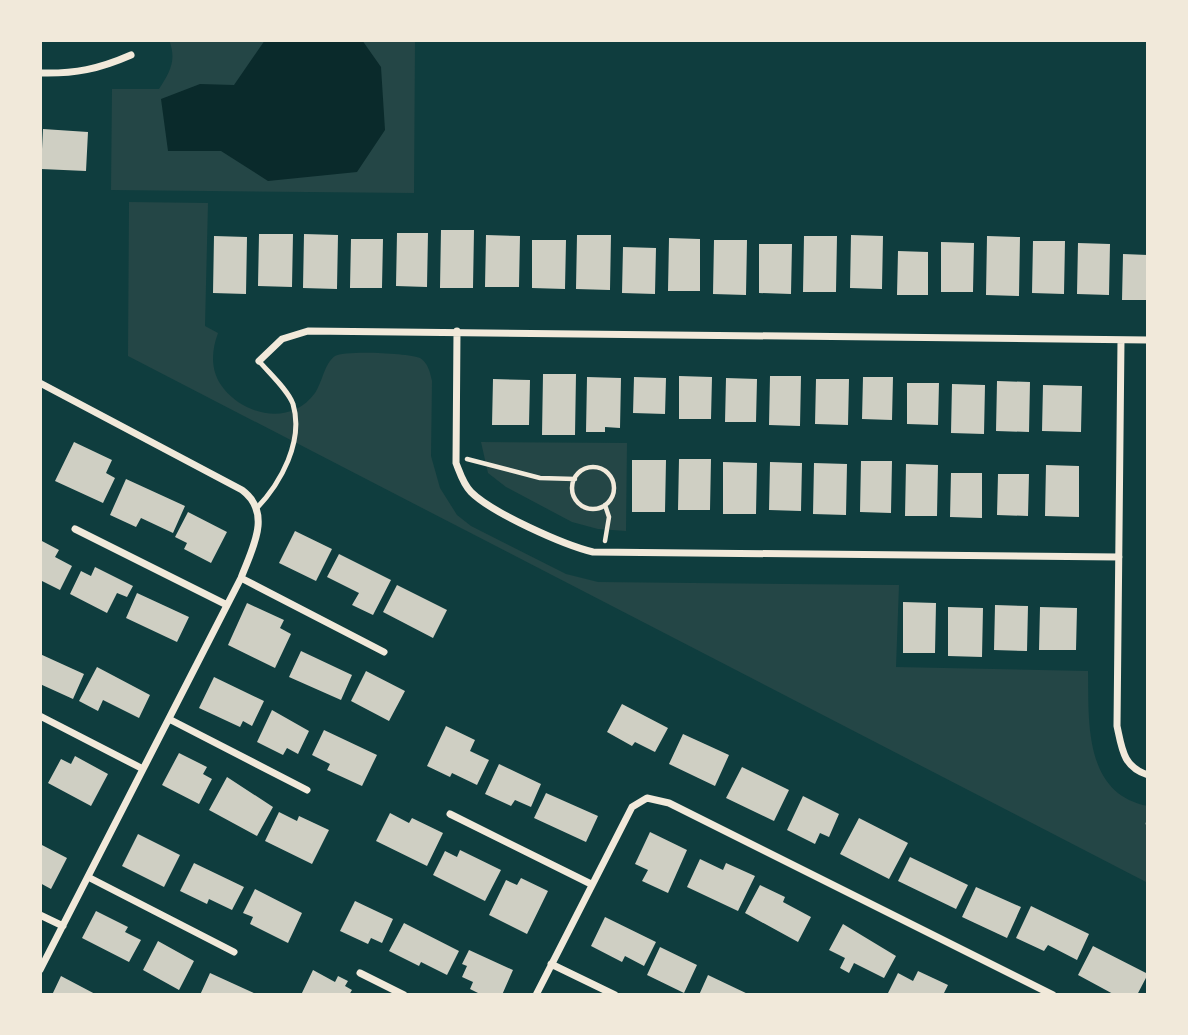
<svg xmlns="http://www.w3.org/2000/svg" width="1188" height="1035" font-family="'Varela Round',sans-serif">
<style>
.green{fill:#244646}
.water{fill:#0a2a2b}
.building{fill:#cfcfc3}
.lines{fill:none;stroke-linecap:round;stroke-linejoin:round}
.path{stroke:#f1e9da;stroke-width:4.5}
.service{stroke:#f1e9da;stroke-width:5}
.minor{stroke:#f1e9da;stroke-width:7}
</style>
<rect width="100%" height="100%" fill="#0f3d3e"/>
<path class="green" d="M169,40H415L414,193L111,190L112,89H159C170,72 177,60 169,40Z
M129,202L208,203L205,326L218,333C211,352 210,372 224,389C246,416 291,426 315,393C323,381 324,364 335,356C345,350 409,353 420,358C428,363 430,372 432,381L431,456L440,488L457,515L471,526L566,574L598,582L899,585L896,667L1088,671C1089,720 1083,794 1148,806V883L128,356Z
M481,442L627,443L626,531L598,529L572,522L506,487L488,473Z"/>
<path class="water" d="M265,40H362L381,67L385,130L357,172L268,181L221,151H168L161,99L200,84L234,85Z"/>
<path class="building" d="M43,129L88,132L86,171L41,169Z
M441,230H474L473,288H440Z
M397,233H428L427,287L396,286Z
M259,234H293L292,287L258,286Z
M304,234L338,235L337,289L303,288Z
M486,235L520,236L519,287H485Z
M577,235H611L610,290L576,289Z
M851,235L883,236L882,289L850,288Z
M214,236L247,237L246,294L213,293Z
M804,236H837L836,292H803Z
M987,236L1020,237L1019,296L986,295Z
M669,238L700,239V291H668Z
M351,239H383L382,288H350Z
M532,240H566L565,289L532,288Z
M714,240H747L746,295L713,294Z
M1033,241H1065L1064,294L1032,293Z
M941,242L974,243L973,292H941Z
M1078,243L1110,244L1109,295L1077,294Z
M759,244H792L791,294L759,293Z
M623,247L656,248L655,294L622,293Z
M898,251L928,252V295H897Z
M1123,254L1148,255V300H1122Z
M543,374H576L575,435H542Z
M679,376L712,377L711,419H679Z
M770,376H801L800,426L769,425Z
M587,377L621,378L620,428L605,427V432H586Z
M634,377L666,378L665,414L633,413Z
M863,377H893L892,420L862,419Z
M726,378L757,379L756,422H725Z
M493,379L530,380L529,425H492Z
M816,379H849L848,425L815,424Z
M997,381L1030,382L1029,432L996,431Z
M907,383H939L938,425L907,424Z
M952,384L985,385L984,434L951,433Z
M1043,385L1082,386L1081,432L1042,431Z
M74,442L112,460L106,473L115,478L103,503L55,481Z
M679,459H711L710,510H678Z
M632,460H666L665,512H632Z
M861,461H892L891,513L860,512Z
M723,462L757,463L756,514H723Z
M770,462L802,463L801,511L769,510Z
M814,463L847,464L846,515L813,514Z
M906,464L938,465L937,516H905Z
M1046,465L1079,466V517L1045,516Z
M951,473H982V518L950,517Z
M998,474H1029L1028,516L997,515Z
M126,479L185,506L173,533L141,518L136,527L110,515Z
M188,512L227,532L211,563L184,549L187,543L175,537Z
M295,531L332,549L316,581L279,563Z
M40,540L59,550L55,557L72,566L60,590L40,580Z
M339,554L391,580L373,615L352,605L359,593L327,577Z
M95,567L133,586L127,597L117,593L107,613L70,594L81,571L91,576Z
M397,585L447,610L433,638L383,612Z
M137,593L189,617L177,642L126,618Z
M903,602L936,603L935,653H903Z
M247,603L284,620L280,628L291,634L275,668L228,645Z
M995,605L1028,606L1027,651L994,650Z
M948,607L983,608L982,657L948,656Z
M1040,607L1077,608L1076,650H1039Z
M301,651L352,675L341,700L289,677Z
M40,654L84,674L73,699L40,684Z
M97,667L150,695L139,718L103,700L98,711L79,701Z
M366,671L405,691L389,721L351,701Z
M214,677L264,701L252,726L243,721L240,727L199,708Z
M622,704L668,728L655,752L635,742L632,746L607,732Z
M272,710L309,731L298,754L287,748L283,755L257,742Z
M446,726L475,740L470,751L489,760L477,785L452,773L450,777L427,766Z
M324,730L377,755L362,786L327,770L330,764L312,755Z
M683,734L729,755L715,786L669,764Z
M179,753L207,767L203,774L212,779L199,804L162,785Z
M75,756L108,774L91,806L48,783L61,759L71,764Z
M499,764L541,784L531,807L515,800L511,806L485,794Z
M742,767L789,790L774,821L726,798Z
M227,777L273,807L257,836L209,810Z
M546,793L598,816L586,842L534,818Z
M803,796L839,814L829,837L820,833L815,844L787,830Z
M279,812L297,821L299,816L329,830L312,864L265,841Z
M390,813L409,823L412,818L443,833L427,866L376,841Z
M859,818L908,843L889,879L840,854Z
M650,832L687,850L668,893L642,881L648,870L635,864Z
M138,834L180,855L164,887L122,866Z
M40,844L67,858L51,889L40,883Z
M460,850L501,870L485,901L433,875L445,851L457,857Z
M910,857L968,885L956,909L898,881Z
M700,859L723,870L726,863L755,876L738,911L687,887Z
M194,863L244,887L232,910L209,899L207,904L180,891Z
M521,878L548,891L527,934L489,915L506,880L517,885Z
M760,885L785,897L783,902L811,917L798,942L745,913Z
M976,887L1021,907L1007,938L962,917Z
M255,889L302,913L288,943L250,924L253,917L243,913Z
M355,901L393,919L382,943L371,938L368,944L340,931Z
M1031,906L1089,934L1077,960L1048,945L1044,951L1016,938Z
M96,911L128,927L125,932L141,940L129,962L82,938Z
M605,917L656,942L644,966L625,956L622,962L591,946Z
M404,923L459,951L447,975L421,962L419,966L389,951Z
M843,924L896,956L884,978L854,963L849,973L840,968L845,958L829,950Z
M158,941L194,961L179,990L143,970Z
M1093,946L1148,974L1137,995H1115L1078,975Z
M660,947L697,965L684,993L647,975Z
M469,950L513,970L502,995H482L470,989L473,982L462,977L467,966L462,964Z
M313,970L335,982L338,976L348,981L345,986L352,990L349,995H301Z
M918,971L948,985L943,995H887L898,973L913,981Z
M210,973L258,995H200Z
M708,975L750,995H699Z
M61,976L97,995H52Z"/>
<g class="lines">
<path class="path" d="M467,459L540,478L575,479
M572 488a21 21 0 1 1 42 0a21 21 0 1 1-42 0Z
M605,505L609,517L605,541
M1148,823V824"/>
<path class="service" d="M256,509C281,483 304,441 293,404C288,390 269,373 259,361"/>
<path class="minor" d="M40,73C75,74 99,69 131,55
M457,331L456,463C460,473 463,484 471,492C492,513 564,545 593,552L1119,557
M1121,340L1117,726C1122,749 1123,767 1148,775
M259,361L282,339L308,331L1148,340
M40,383L242,490C273,513 252,549 241,578L40,970
M75,529L227,605
M241,578L384,652
M40,716L143,769
M169,719L307,790
M450,814L591,884
M88,877L234,952
M40,915L63,926
M551,964L615,995
M360,973L404,995
M536,995L632,807L647,798L669,803L1053,995"/>
</g>
<rect width="1188" height="1035" fill="none" stroke="#f1e9da" stroke-width="84"/>
</svg>
